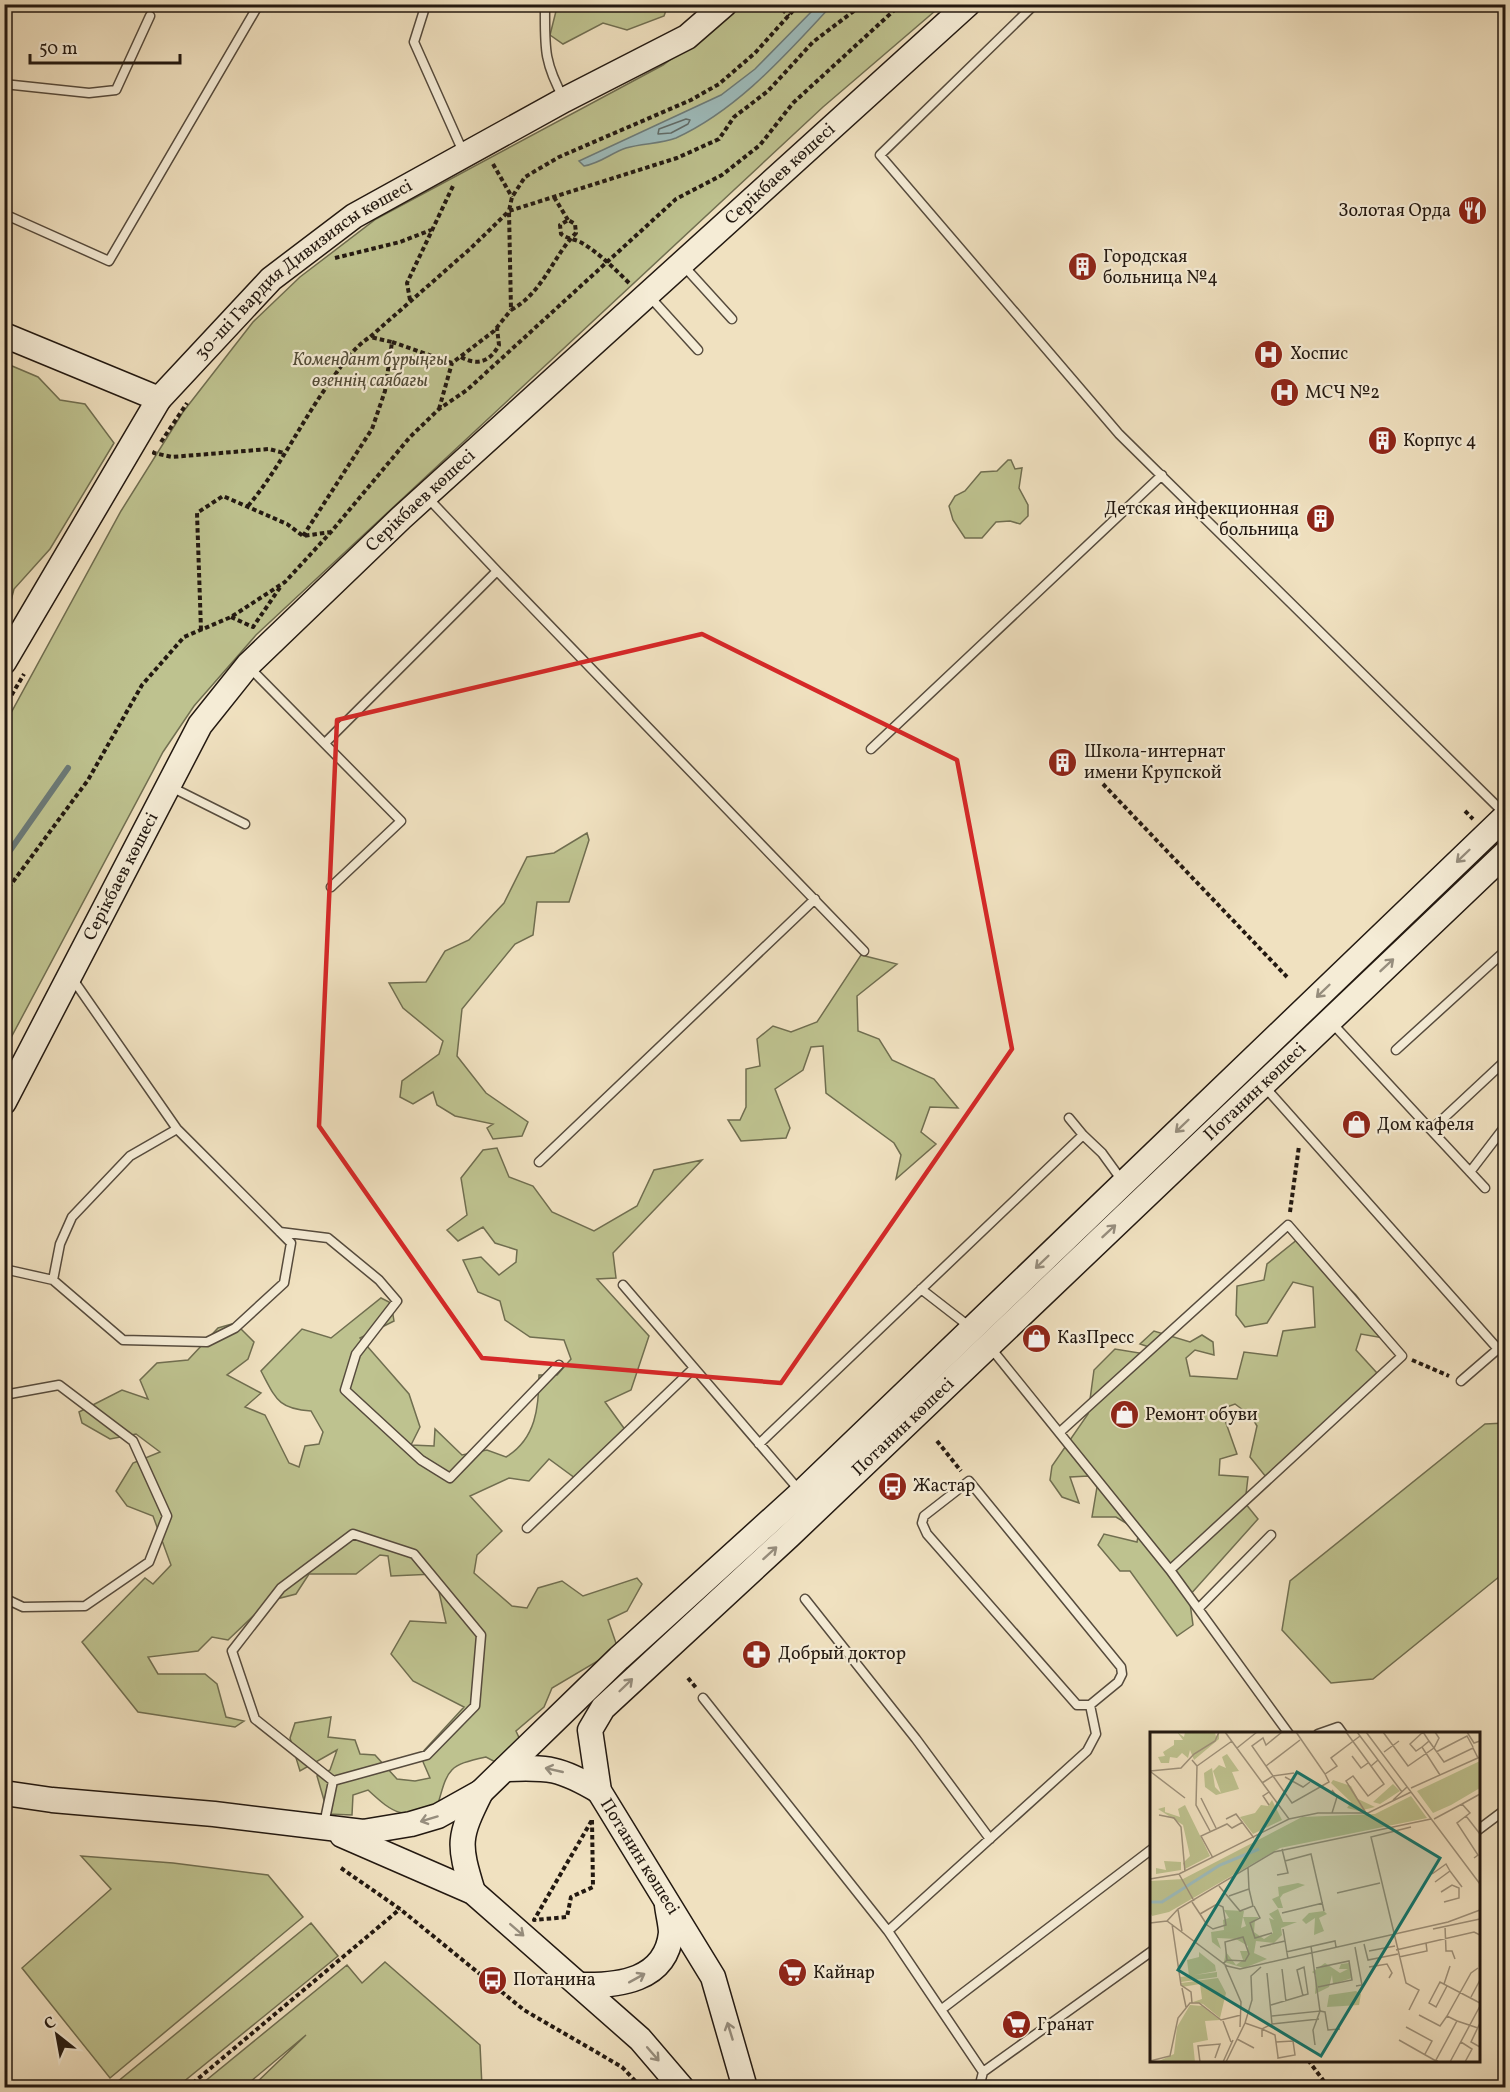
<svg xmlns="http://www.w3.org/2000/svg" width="1510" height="2092" font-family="Vollkorn,serif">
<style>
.green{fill:#bec28f;stroke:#706e50;stroke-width:1.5}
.water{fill:#9dbbbb;stroke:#6c7a77;stroke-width:1.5}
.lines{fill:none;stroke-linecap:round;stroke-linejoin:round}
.shore{stroke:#606a66;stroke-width:1.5}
.stream{stroke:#6c7a77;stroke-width:6}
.lane-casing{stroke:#564b3d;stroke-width:11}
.street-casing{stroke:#564b3d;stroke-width:20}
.secondary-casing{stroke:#231911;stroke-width:27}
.path{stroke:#231911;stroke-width:4;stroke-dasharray:4.5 3;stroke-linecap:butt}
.lane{stroke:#f5ecd6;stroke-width:8}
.street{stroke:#f5ecd6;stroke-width:16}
.secondary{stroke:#f5ecd6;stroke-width:24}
.oneway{stroke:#968d7d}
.marked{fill:none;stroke:#d62828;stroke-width:4.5;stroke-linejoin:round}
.labels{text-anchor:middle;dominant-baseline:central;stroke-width:4.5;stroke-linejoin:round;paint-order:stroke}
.street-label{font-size:18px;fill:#231911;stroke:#f5ecd6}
.poi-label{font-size:18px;fill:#231911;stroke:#f5ecd6;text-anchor:start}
.park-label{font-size:18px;font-style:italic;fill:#524c37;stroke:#f5ecd6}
.inset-river{fill:none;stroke:#9dbbbb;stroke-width:3}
.inset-road{fill:none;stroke:#9e917a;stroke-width:1.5}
.view{fill:#0f766e;fill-opacity:0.15;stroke:#0f766e;stroke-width:3}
.inset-edge{fill:none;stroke:#231911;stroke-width:3}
</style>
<rect width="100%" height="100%" fill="#f0e1c0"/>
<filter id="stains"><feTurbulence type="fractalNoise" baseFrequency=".00333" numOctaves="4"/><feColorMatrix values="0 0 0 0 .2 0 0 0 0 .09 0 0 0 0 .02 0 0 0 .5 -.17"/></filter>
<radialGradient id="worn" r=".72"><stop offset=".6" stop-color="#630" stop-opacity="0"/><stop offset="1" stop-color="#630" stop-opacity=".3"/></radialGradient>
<path class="green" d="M565,5H668L664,16L627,30L603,23L563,44L550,35L557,7Z
M744,5H942L823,107L256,635L194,706L163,752L5,1049V724L121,511L183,412L253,322L300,277L376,219L663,65Z
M5,363L38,377L60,400L85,404L114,443L50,549L14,589L5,624Z
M1008,460H1011L1015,469L1022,468L1019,488L1028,505V516L1020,524L1010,521L996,522L982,538H965L953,520L949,506L955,496L965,491L981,472L997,471Z
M587,833L589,840L569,902H537L533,935L515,944L462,1009L457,1056L486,1093L528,1122L522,1136L493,1139L487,1128L493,1124L455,1116L437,1105L433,1092L413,1104L400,1097L402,1081L439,1054L443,1041L403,1008L389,983L426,982L445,951L469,940L504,903L527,857L554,853Z
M861,955L897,964L857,996L858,1031L879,1039L892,1060L934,1079L958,1108L930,1107L921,1132L936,1144L896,1179L901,1155L894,1143L826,1093L823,1046L811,1047L803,1070L775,1089L790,1128L786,1138L741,1141L728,1120H740L746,1107V1069L760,1066L757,1039L773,1026L791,1032L817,1022Z
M497,1148L509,1177L533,1186L552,1212L594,1231L637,1206L654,1170L702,1160L613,1253L616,1278L597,1279L649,1336L631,1390L605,1402L626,1431L575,1478L549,1459L529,1481L509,1478L470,1496L502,1531L477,1555L474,1573L512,1606L527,1608L538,1588L562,1581L583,1596L637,1578L642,1584L627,1611L608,1620L618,1649L552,1688L544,1707L516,1731L521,1742L503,1766L486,1757C449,1765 448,1768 438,1804C403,1820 395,1815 368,1790L353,1795L352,1815L328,1814L317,1776L330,1770L337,1750L300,1771L290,1738L295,1723L331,1717L328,1737L355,1740L360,1754L375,1755L397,1779L415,1781L430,1778L420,1755L464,1707L413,1681L391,1654L410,1621L446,1623L435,1574L391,1576L388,1556L380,1555L356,1574H309L296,1594L269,1601L228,1640L212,1637L198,1651L148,1657L158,1674H205L217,1684L226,1717L244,1721L235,1727L138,1712L82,1642L145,1578L153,1584L171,1565L153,1516L127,1506L116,1491L133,1463L160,1452L136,1434L110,1439L82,1423L79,1412L122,1390L148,1399L140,1380L157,1363L188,1360L218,1328L235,1323L254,1342L248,1359L227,1375L261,1393L245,1407L265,1415L289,1463L299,1467L305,1446L319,1444L323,1432L311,1411C278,1409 276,1399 261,1371L302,1329L331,1338L381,1298L391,1303L394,1321L360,1338L409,1394L420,1427L411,1445L434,1446L435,1429L462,1455L487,1450L506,1457C536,1439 539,1407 539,1375H557L571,1359L564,1340L530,1337L505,1320L500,1301L478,1292L463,1260L481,1257L499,1275L516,1262L517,1250L495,1243L483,1227L458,1241L447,1230L467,1215L461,1178L483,1150Z
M1298,1239L1356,1295L1389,1339L1361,1334L1356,1350L1377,1373L1266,1477L1250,1457L1257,1426L1251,1416L1235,1404L1221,1409L1237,1454L1220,1459L1219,1475L1248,1477L1245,1503L1258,1519L1189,1596L1193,1625L1177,1636L1130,1571H1120L1098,1545L1104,1534L1137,1542L1139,1531L1116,1517H1092L1097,1487L1089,1476L1070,1477L1079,1503L1062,1497L1050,1480L1052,1466L1088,1414L1094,1370L1115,1349L1145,1354L1149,1347L1140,1344L1154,1331L1190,1342L1202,1335L1213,1342L1214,1355L1195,1350L1186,1358L1190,1376L1237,1379L1244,1352L1277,1356L1283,1331L1315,1327L1313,1287L1293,1282L1267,1323L1245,1327L1236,1315L1237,1286L1264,1280L1267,1264Z
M1505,1423V1572L1373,1679L1331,1683L1282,1630L1290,1581L1485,1424Z
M81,1856L173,1863L268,1875L303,1917L110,2078L22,1968L111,1889Z
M311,1923L338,1956L177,2087H111Z
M385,1962L480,2045L482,2087H252L306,2035L244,2087H198L347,1965L362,1983Z"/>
<path class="water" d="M818,5H832C786,54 739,109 676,138C661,144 642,143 626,148C611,153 601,163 584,166L579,161L721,95L755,69Z"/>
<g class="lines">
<path class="shore" d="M686,119L690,120L688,124L671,133L658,134L659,129Z"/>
<path class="stream" d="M4,859L68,768"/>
<defs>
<path id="lane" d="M426,4L414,42L464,154
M545,4C545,47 543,61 564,99
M1035,4L880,155L1119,434L1505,814
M4,84L89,93L116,90L150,16
M4,214L109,261L259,4
M682,264L732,319
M650,297L698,350
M427,497L497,571
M248,666L401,821L331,887
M326,742L497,571L864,951
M871,749L1162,475
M171,787L245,824
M1331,1022L1431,1130L1506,1060
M1396,1050L1506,950
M1264,1086L1498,1349L1461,1381
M1069,1118L1083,1135
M1431,1130L1485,1188
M539,1162L815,899
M1470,1172L1506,1125
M280,1232L328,1238L379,1280L397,1301L356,1354L345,1390L421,1460L450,1478L559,1365
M4,1269L53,1280L123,1340L207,1342L235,1328L284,1283L291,1243L177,1129
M53,1280L60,1244L72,1217L130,1156L177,1129L72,978
M623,1285L799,1490
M921,1289L970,1327
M990,1347L1170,1570L1289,1734
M4,1395L59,1385L133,1441L167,1516L149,1562L85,1606L23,1607L4,1598
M1060,1432L1288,1225L1402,1356L1170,1570
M759,1444L1083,1135L1102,1153L1123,1182
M527,1528L694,1368
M805,1599L916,1739L990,1839
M1199,1608L1271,1535
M703,1698L888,1931L983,2072L979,2088
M1318,1734L1338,1727L1343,1734
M324,1824L333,1781L427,1755L475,1706L481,1635L414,1554L353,1534L281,1588L232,1651L255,1719L333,1781
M1478,1830L1506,1809
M888,1931L1087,1751L1096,1734L1090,1705L1118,1682L1122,1674L1121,1667L969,1481L924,1516L922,1523L927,1534L1077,1705H1090
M942,2009L1152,1849
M983,2072L1152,1951"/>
<path id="street" d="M4,2086L6,2088"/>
<g id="secondary">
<path d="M4,335L159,399"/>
<path id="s1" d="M4,662L159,399L271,279L354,216L564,100L687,37L725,4"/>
<path id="s2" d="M4,1102L200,725L248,665L401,518L968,4"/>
<path d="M505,1769C549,1767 560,1768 599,1791"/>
<path d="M4,1793L52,1800L214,1814L363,1832L411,1824L438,1816L481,1792L619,1658L801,1493L1506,816"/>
<path d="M342,1835L473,1892L640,2039L682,2088"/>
<path d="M473,1892C458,1843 458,1838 481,1792"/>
<path d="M580,1985C618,1986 666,1981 671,1933C671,1925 668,1914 667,1905"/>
<path id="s3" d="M745,2088L713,1977L599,1791L590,1730L603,1708L789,1536L1506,853"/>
</g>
</defs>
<use href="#lane" class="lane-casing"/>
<use href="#street" class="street-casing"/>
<use href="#secondary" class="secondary-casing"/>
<path class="path" d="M777,4L789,16
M493,164L512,197
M554,197L568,220
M335,258L400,242L431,230
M629,283C614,268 600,254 582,243C576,239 567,239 561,234L560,225L568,220L575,224L576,233C553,256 543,293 511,310L509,211L512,197L525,177L559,157L691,100L719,84L755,53L799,4
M410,300L407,283L453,186
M392,342L452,363L494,331L511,310
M461,357C477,366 490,362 499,345L497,328
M439,409L452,363
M161,442L187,403
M155,451L154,453L172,457L269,449L284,453
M248,506C280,468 301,422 330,382C341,366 354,347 370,337
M303,536L372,429L385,391L392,342L370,337L471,248L509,211L677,158L719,139L734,117L768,91L813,42L863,4
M231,617L253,627L281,586
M201,630L197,513L223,496L287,524L303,536L331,532
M4,708L24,674
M1103,784L1287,977
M1465,811L1473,819
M4,894L88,780L142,685L184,637L231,617L285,582L331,532L410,437L439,409L467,390L676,199L722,175L760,145L793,103L901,4
M1290,1212L1299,1146
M1412,1360L1449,1376
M937,1441L961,1471
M688,1678L697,1689
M592,1820L593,1887L571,1897L567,1917L534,1920Z
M341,1868L400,1909L524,2010L622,2067L642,2088
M1308,2060L1329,2088
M187,2088L400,1909"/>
<use href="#lane" class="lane"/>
<use href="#street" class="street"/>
<use href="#secondary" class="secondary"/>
</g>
<defs><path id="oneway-shaft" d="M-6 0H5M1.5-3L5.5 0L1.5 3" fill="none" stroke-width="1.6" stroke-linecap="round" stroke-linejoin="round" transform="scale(1.5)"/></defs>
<g class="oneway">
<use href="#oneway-shaft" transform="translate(1463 856) rotate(136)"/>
<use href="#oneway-shaft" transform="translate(1387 965) rotate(-43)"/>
<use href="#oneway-shaft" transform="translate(1323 991) rotate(136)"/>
<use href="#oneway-shaft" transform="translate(1182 1126) rotate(136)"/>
<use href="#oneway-shaft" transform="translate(1109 1231) rotate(-43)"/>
<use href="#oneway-shaft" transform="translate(1042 1262) rotate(136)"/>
<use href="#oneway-shaft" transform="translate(770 1553) rotate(-42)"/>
<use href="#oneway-shaft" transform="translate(626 1685) rotate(-44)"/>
<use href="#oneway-shaft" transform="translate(554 1770) rotate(-167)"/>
<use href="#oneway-shaft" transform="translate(429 1819) rotate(163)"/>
<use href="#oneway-shaft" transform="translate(517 1930) rotate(41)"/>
<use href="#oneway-shaft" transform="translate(637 1978) rotate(-29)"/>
<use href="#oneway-shaft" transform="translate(730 2031) rotate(-107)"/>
<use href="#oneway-shaft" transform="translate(653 2054) rotate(49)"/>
</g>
<path class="marked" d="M702,634L957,760L1012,1049L781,1383L482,1358L319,1126L337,720Z"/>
<defs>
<symbol id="restaurant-disc" viewBox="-11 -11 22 22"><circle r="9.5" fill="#8f2418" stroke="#f5ecd6"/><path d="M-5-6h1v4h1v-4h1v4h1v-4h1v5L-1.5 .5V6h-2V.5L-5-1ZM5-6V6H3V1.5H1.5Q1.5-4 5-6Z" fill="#fff"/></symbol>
<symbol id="building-disc" viewBox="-11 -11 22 22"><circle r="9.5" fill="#8f2418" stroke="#f5ecd6"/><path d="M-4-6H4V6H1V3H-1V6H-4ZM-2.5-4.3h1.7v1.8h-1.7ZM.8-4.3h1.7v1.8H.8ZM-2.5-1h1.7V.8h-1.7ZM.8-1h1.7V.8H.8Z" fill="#fff"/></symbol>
<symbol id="hospital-disc" viewBox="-11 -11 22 22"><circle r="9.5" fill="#8f2418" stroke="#f5ecd6"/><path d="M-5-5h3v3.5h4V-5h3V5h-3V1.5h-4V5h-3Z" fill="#fff"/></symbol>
<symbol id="shop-disc" viewBox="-11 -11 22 22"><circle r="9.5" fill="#8f2418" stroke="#f5ecd6"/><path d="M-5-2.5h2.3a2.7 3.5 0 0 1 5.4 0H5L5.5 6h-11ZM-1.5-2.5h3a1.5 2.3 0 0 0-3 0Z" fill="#fff"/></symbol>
<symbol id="bus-disc" viewBox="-11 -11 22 22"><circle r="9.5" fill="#8f2418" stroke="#f5ecd6"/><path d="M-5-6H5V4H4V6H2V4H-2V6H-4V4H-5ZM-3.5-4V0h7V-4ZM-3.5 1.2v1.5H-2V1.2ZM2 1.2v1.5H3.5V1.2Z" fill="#fff"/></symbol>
<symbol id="pharmacy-disc" viewBox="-11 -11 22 22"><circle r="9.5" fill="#8f2418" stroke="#f5ecd6"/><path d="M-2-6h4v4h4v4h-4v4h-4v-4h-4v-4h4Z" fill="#fff"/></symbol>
<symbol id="supermarket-disc" viewBox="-11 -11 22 22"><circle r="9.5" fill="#8f2418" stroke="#f5ecd6"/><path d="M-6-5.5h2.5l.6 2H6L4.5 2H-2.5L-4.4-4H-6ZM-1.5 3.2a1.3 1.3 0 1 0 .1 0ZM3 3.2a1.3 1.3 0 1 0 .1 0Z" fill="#fff"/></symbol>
</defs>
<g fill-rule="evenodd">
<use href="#restaurant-disc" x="1456" y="194" width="33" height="33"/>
<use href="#building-disc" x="1066" y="250" width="33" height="33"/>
<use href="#hospital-disc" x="1252" y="338" width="33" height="33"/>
<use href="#hospital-disc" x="1268" y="376" width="33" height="33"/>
<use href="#building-disc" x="1366" y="424" width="33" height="33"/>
<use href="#building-disc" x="1304" y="502" width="33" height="33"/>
<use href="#building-disc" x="1046" y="746" width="33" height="33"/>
<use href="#shop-disc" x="1340" y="1108" width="33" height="33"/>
<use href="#shop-disc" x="1020" y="1322" width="33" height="33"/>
<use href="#shop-disc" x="1108" y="1398" width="33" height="33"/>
<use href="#bus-disc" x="876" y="1470" width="33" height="33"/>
<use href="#pharmacy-disc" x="740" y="1638" width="33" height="33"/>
<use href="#supermarket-disc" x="776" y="1956" width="33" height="33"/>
<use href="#bus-disc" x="476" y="1964" width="33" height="33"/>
<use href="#supermarket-disc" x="1000" y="2008" width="33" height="33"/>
</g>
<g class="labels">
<g class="street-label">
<text stroke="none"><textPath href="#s2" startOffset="1226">Серікбаев көшесі</textPath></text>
<text stroke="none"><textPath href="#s1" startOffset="501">30-ші Гвардия Дивизиясы көшесі</textPath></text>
<text stroke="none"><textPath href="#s2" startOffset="740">Серікбаев көшесі</textPath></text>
<text stroke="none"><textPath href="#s2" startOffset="254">Серікбаев көшесі</textPath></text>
<text stroke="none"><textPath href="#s3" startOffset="1318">Потанин көшесі</textPath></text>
<text stroke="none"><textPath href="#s3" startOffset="832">Потанин көшесі</textPath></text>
<text transform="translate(639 1857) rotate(58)">Потанин көшесі</text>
</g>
<g class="poi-label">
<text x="1451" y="211" text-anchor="end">Золотая Орда</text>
<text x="1103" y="257">Городская<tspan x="1103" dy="21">больница №4</tspan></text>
<text x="1290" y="354">Хоспис</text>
<text x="1305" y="393">МСЧ №2</text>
<text x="1403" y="441">Корпус 4</text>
<text x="1299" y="509" text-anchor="end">Детская инфекционная<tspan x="1299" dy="21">больница</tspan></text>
<text x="1084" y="752">Школа-интернат<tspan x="1084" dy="21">имени Крупской</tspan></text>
<text x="1377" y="1125">Дом кафеля</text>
<text x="1057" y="1338">КазПресс</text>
<text x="1145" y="1415">Ремонт обуви</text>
<text x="913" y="1486">Жастар</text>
<text x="778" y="1654">Добрый доктор</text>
<text x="813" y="1973">Кайнар</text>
<text x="513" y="1980">Потанина</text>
<text x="1037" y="2025">Гранат</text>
</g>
<g class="park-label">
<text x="370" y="360">Комендант бұрыңғы<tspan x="370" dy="21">өзеннің саябағы</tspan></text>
</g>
</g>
<g transform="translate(1150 1732)">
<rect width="330" height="330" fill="#f0e1c0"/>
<path d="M27,0L34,5L35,0H65L66,5L69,0V7L44,28L40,18L38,26L32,21L27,26L20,25L19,31H11L8,25L15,24L13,20L24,13V8H33ZM77,22L89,39L82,40L89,57L66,63L55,55L54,41L62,36L65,55L71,61L63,39L69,33L76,36L72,25ZM330,29V56L301,73L283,81L267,59ZM183,48L201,54L208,67L225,75L209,79L197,76L201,70L181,51ZM243,52L250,59L230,72L223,70ZM261,64L277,86L130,116L19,180L2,184L0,180V149L33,147L152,85L225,82ZM122,68L132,88L103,102L90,85L105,81L111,73L118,74ZM35,73L60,124L35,137L33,131L40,124L33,93L8,77L15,75V80L30,85L28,77ZM14,129L31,130V138L6,142V136L16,138ZM148,151L155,153L133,162L130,166L133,176H128L122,167L129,164L128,155ZM128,177L133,190H147L131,196L132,203L124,211L106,209L104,221L117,227L94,236L74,230L76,220L86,233L93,228L90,219H97L98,214L86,207L67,206L71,217L62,210L61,200L74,198L73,188L79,186L74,178L94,179L91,196L96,194L93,185H109L105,188L104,200L114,207L123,201L119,186L124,188L119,182ZM174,179L177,182L169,186L174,199L164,203L165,186L156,192L152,188L159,181ZM49,220L65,233L66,239L45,243L67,240V245L31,250L30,245L39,244L37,228L49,225ZM175,231L190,241L198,237H189L191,232L199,231L202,246L183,252L182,243L179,255L165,262L166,243L162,240ZM68,246L76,261L70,286L53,272L43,270L52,267L50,252L32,255L31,251ZM206,259L211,262L209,273L177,275L179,263ZM40,273L52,274L70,288L55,289L58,308L43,311L45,330H7L24,322L27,295Z" fill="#bec28f"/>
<path class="inset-river" d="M0,170H12L70,133L109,117"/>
<path class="inset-road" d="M75,0L139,87M132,0L116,13L113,6L102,14L123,44L144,41M146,0L175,42L187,34L181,26L210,4M196,0L221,34M207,0L252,60M216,0L330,152M233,0L258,34L284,16L294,30L323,16L328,26M273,0L260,12L266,19L272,15L290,43M317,0L324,11L330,9M279,9L284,16L289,6L285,0M272,15L279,9L273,0M87,16L107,0M234,20L249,9M286,20L317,4L323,15M202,24L211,36L218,31M42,28L47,34L46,73L60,99M47,34L82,9M116,34L150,8M0,39L31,36L44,22L65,9L69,0M1,40L35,66M135,45L153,55L160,50M112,51L123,44L142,71L179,50L175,42M261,56L330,25M51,66L66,96M243,68L257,55M312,72L330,62M119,73L113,64L119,60M182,81L187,65L182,58M216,81L196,49L203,44L218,64L234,52L221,34L228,28M9,83L24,86L31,95L35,140M316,84L330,102M76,87L86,82L104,106M284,87L312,72L320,81L307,91L328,123L324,126M63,126L51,104L77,92L82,96L93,90M135,129L161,122L174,179M29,142L44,169M282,142L296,132L300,139M127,143L138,141L132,117M0,147L29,142L139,87L168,81H218L261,60M285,150L300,139L312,155M69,154L90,179L103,174L99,157M291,160L302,153L309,156V166L294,170M187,161L230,151M79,164L99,157L98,136M42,170L50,182L57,193L63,197L76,193L73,175L67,172L50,182M104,174L110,186L100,191L105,206L122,201M28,178L32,199M132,181L173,171M17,189L28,177L124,120L281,87M0,191L17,189L77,234L90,237L298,190L330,178M22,192L31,253L41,260L42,271M295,194L296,219H302L305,227M133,197L138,227M283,197L330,187M214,212L218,228L248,222M161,214L170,279L175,280L178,298L190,297M110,215L135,209M205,215L212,253L206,254M246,218L324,200L330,203M219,219L245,214M136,220L185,209L186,215M249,225L277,219L276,211M73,232L77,228L95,229L99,222L93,205L75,210L77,228M75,233L91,270L90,295M219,235L237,232L242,241L239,246M166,236L199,229L202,248L168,255M132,237L136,270M294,252L300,234M297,254L286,275L279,271L290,250L330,271M32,256L36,275M321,265L330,248M121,273L158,262L154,235L147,238L153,264M259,278L269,258L256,251L221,105L261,95M269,283L290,294L297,284L307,289M122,284L170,279L163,298L165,313M297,284L321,241L328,236M73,289L81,310M95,291L112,297L122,292L117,241M330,291L321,310L330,315M122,292L169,287M256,295L282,309L275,322M112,305V297L125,303L128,325V326L145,323L143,309L126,310M87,307L104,316M249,308L286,329M311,310L322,317L315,330M0,329L20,324L28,286L40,271H49L71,288L91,283M50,330L48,314L70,312L65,326M73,330L83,308M76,330L95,291L102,268L101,244L111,235M289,330L286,328L307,289L328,296M300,330L330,274"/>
<path class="view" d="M147,40L290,126L171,324L28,238Z"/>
<rect width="330" height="330" class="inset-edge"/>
</g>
<rect width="1510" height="2092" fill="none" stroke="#f0e1c0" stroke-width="24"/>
<rect x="6" y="6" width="1498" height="2080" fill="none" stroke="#231911" stroke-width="3"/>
<rect x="12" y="12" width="1486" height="2068" fill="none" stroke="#231911" stroke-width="1.5"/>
<g transform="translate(57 2035) rotate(329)" stroke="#f5ecd6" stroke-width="4.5" paint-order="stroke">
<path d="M0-4.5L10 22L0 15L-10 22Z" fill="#231911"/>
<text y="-9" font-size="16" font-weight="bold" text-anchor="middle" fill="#231911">С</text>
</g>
<path d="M30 54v9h150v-9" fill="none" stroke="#231911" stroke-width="3"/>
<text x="39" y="54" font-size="18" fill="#231911" stroke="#f5ecd6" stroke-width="4.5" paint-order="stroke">50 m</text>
<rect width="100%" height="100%" filter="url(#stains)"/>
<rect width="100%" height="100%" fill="url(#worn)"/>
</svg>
